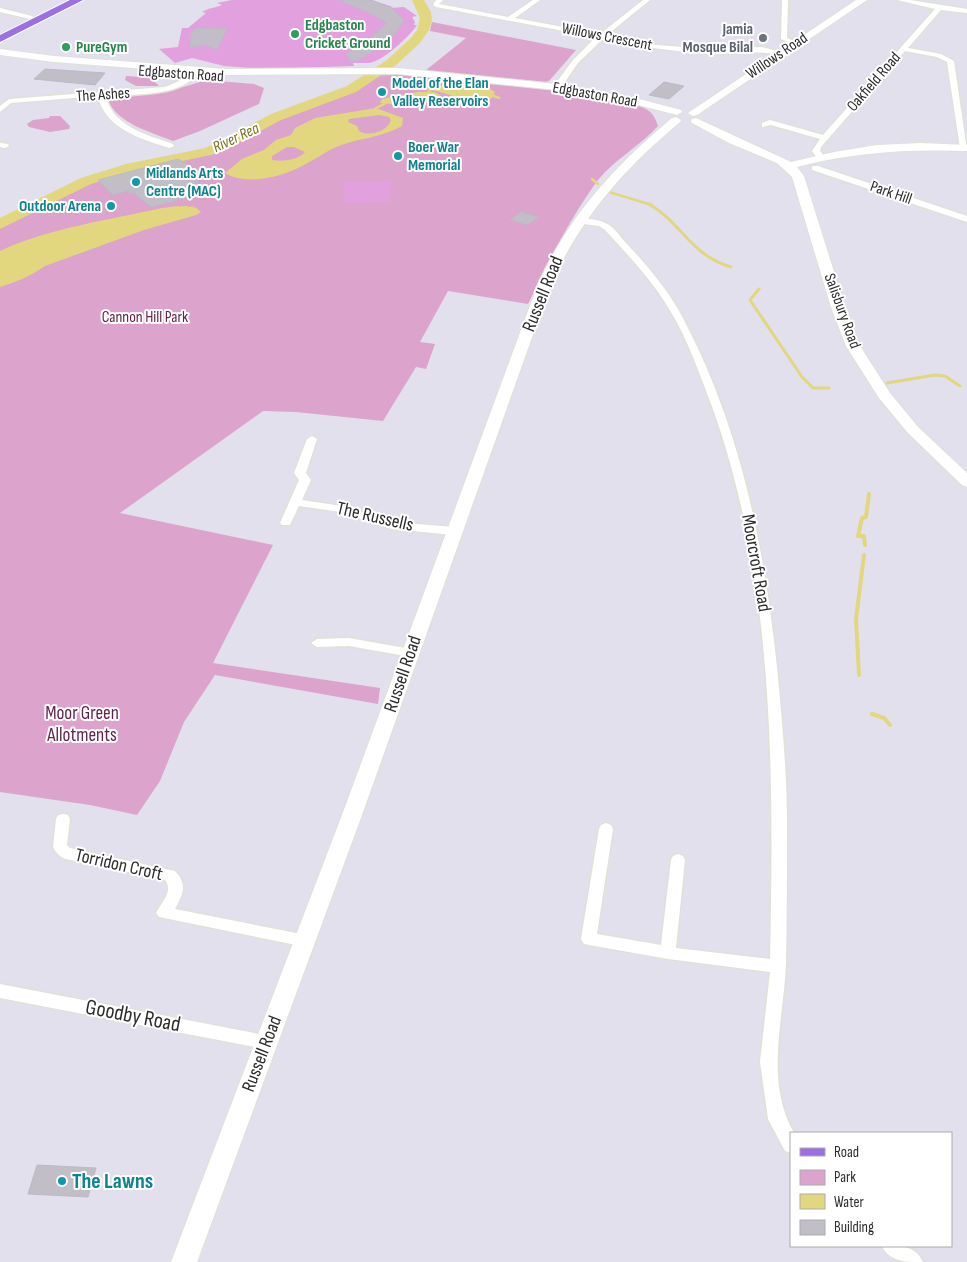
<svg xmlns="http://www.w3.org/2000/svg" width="967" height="1262" font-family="'Sofia Sans Condensed',sans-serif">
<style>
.green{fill:#dca3cc}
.pitch{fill:#e2a0df}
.water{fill:#e2d77f;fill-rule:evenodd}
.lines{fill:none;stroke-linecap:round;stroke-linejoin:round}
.stream-far2{stroke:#e2d77f;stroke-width:2.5}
.stream-far1{stroke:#e2d77f;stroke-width:3}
.stream{stroke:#e2d77f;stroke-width:4}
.river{fill:#e2d77f;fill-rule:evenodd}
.building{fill:#c1bec8;stroke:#bdbac7}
.street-casing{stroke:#dde3d5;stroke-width:3}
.secondary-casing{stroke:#dde3d5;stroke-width:2}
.primary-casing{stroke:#fff;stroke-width:2}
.street{fill:#fff;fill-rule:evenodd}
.secondary{fill:#fff;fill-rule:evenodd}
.primary{fill:#9c6fe2;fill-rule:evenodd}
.leisure-dot{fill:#2e9e5b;stroke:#fff;stroke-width:2}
.worship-dot{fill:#6b7280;stroke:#fff;stroke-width:2}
.culture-dot{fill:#0f9aa8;stroke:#fff;stroke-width:2}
.labels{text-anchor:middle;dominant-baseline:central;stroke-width:4;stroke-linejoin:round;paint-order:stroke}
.far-leisure-label{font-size:16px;font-weight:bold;fill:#27864d;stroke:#fff;text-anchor:start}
.far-worship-label{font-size:16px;font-weight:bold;fill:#5b616d;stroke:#fff;text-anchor:end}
.far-street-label{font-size:16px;fill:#2c2c2c;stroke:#fff}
.far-culture-label{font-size:16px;font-weight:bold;fill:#0d838f;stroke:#fff;text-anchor:start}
.far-water-label{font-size:16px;font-style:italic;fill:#77731a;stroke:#fff}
.far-park-label{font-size:16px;fill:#622348;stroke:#fff}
.street-label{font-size:19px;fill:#2c2c2c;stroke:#fff}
.park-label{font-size:19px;fill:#622348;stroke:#fff}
.near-street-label{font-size:22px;fill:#2c2c2c;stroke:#fff}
.near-culture-label{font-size:22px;font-weight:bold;fill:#0d838f;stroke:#fff;text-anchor:start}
</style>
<rect width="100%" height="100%" fill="#e2e0ec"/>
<path class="green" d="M432,22L576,50L549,81L545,82L425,71L466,38L430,31Z
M381,72L549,90L637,105C650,110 654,113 658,126C640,146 615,159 598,180C570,218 549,261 528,304L448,291L420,342L435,344L426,369L416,367L383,421L296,412L263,411L120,513L273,545L213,663L380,688L378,704L215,675L184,722L160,781L137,815L90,805L0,792V227L29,214L71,190L101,178L187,159L221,148L301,108L346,94Z
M126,76L156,78L155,82L159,86H136L125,80Z
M206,80L254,84L264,88L259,104L200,131L173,141C149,131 120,125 107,100C121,91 143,96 159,93C175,90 190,85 206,80Z
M50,116H60L70,126L69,129L50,132L29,127L27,124L33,120L49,118Z"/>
<path class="pitch" d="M232,0H371L393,7L390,8L404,7L417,16L412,17L415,22L414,25H417C410,36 382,62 369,63C364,63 359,63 353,63L354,66L261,69L224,66L192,58L175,63L159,49L178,47L182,28H188L206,13L202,12C208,8 215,8 222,5L217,3Z
M391,181L390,202L343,203L344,182Z"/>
<path class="water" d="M440,86L488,88L495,92L492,98C472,106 450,93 430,90Z
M418,92H434L441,95C422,107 401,105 380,103L382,99Z
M376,108L403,118L402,126C381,138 358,138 336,147C325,152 314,160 302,166C282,177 246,186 225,173L242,159L264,150L276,140L291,135L295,128L315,118ZM379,115L389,117L391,120C387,132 369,137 359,131L357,126L348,122L349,119ZM287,147H294L305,152C298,160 283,162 272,160V156Z
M178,206L180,207L181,206H183V207L184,206H187V207L188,206L189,207L194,206L192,208L195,207L201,212L196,215L144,230L45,266C31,276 16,282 0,287V251C49,228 109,220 162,208Z"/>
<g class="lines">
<path class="stream-far2" d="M428,92L430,90
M494,96L499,98
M376,108L386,103
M592,179L598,184
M609,192L652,205"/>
<path class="stream-far1" d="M649,204C682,223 690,255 731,267
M759,289L750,300L802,377L813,388H829
M887,383L935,375L945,376L960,386"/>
<path class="stream" d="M865,545L864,536H858L862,518L866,517L869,494
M859,675L856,619L864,555
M872,714L884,718L890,725"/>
<path class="river" d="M412,0H424L431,12L432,21L429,30L420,43L396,65L356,92L281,120L231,147L215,154L127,173L91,184L0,229V218L81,178L126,164L205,148L221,141L271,114L347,86L387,60L411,38L417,30L420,18Z"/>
</g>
<path class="building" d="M339,0H371L390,7L404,20L396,33L386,42L359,60L351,61L346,54L372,37L387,23L372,14Z
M195,28L227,29L217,50L205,45L190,47L191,34Z
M45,69L105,73L95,85L34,79Z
M664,82L684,86L669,99L649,95Z
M178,159L204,175L187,191L193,196L151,207L134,193L130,194L128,191L113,195L98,180Z
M521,212L539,217L527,225L510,220Z
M37,1165L96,1168L88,1197L28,1194Z"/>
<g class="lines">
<defs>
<path id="street" d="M436,0H443L439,4L508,17L533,0H540L515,18L600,34L643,0H650L607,35L657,45L710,49L762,47L786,53L782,55C757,50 734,54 709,53C673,52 638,46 603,39L578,63L560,89H557L553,87L573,60L596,37L436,7L433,5Z
M782,0H788L787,38L797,42V44H793L781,39Z
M897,0H910L967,9V13L941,10L908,48L941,54L954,61L967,150L960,148L947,62L937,57L905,51L821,147L820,151L825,157L824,159H818L812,151L820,139L771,125L762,127V123L770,120L823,135L935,9Z
M0,8L32,16L33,17L30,19L0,12Z
M189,73L196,75C179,97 131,94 106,96C112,126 147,135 173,144L174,146L170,148C142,140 104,128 98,96L11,103L0,112V106L9,99L165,87L184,79Z
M0,143L8,144L9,146L5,148L0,147Z
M812,166H818L967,216V222L812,170Z
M579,218C587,219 596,219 603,222C613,225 619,235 625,242C648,266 669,291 684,320C741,429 764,546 777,667C782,719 787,772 787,825C787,871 787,917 786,963C784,1021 764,1079 794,1133H791V1153L785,1151L768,1119L760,1062L770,972L668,959L589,945L584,944L581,939L599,829L601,825L606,823L611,825L613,829L597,934L661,945L671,860L673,856L678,854L683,856L685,860L676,948L770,959C774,770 775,566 705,388C694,359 683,330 666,304C649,277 627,254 605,230L599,226L576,223L575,221Z
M312,436L317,439L306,473L311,480L302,500L342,506L393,522L453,527L459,531L453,535L392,529L340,512L299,506L290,525H282L280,523L299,480L294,473L307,439Z
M349,638L411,649L417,653L411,657L349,646L317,647L311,643L317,639Z
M63,814L68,815L70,819L67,845L70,848L175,871C188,884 183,895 175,909L306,935L311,936L314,941L311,946L306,947L159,917L156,913C161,903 174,891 165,880L66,859C60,857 56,853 53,847L56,819L58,815Z
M0,984L265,1035L271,1037L273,1042L271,1047L265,1049L0,998Z
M882,1246C898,1245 916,1245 923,1262C907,1262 889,1262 882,1246Z"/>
<path id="secondary" d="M856,0H867L697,115L693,116L688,113Z
M0,49L54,56L226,69L398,68L557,84L639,99L681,110L682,112L677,115L638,105L557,90L398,74L226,75L54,62L0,55Z
M676,117L681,120L680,122C623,170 582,216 551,284L362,815L197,1262H171L342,815L538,284C570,214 614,167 672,118Z
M696,118L791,162L834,152L877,145L921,143L967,145V151C909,149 853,152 797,167L804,176L845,307L860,346L890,393L918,427L967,473V487L962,485L908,433L879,398L846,346L831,307L792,177L777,163L729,143L692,123L691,121L692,119Z"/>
<path id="primary" d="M70,0H83L0,42V35Z"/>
</defs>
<use href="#street" class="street-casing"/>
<use href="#secondary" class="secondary-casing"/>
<use href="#primary" class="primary-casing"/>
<use href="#street" class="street"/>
<use href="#secondary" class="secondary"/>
<use href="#primary" class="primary"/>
</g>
<g class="leisure-dot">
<circle cx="295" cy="34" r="5"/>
<circle cx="66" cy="47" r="5"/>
</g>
<circle class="worship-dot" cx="763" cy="38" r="5"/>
<g class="culture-dot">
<circle cx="382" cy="92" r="5"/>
<circle cx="398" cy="156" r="5"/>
<circle cx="136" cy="182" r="5"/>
<circle cx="111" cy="206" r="5"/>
<circle cx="62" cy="1181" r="5"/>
</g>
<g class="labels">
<g class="far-leisure-label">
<text x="305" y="25">Edgbaston<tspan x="305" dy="18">Cricket Ground</tspan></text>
<text x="76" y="47">PureGym</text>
</g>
<g class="far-worship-label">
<text x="753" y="29">Jamia<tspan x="753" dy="18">Mosque Bilal</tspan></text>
</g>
<g class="far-street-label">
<text transform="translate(607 37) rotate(11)">Willows Crescent</text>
<text transform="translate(777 56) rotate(-34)">Willows Road</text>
<text transform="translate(181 74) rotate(4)">Edgbaston Road</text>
<text transform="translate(874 82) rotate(-49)">Oakfield Road</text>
<text transform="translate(103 95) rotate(-4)">The Ashes</text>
<text transform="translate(595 95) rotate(10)">Edgbaston Road</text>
<text transform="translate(891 193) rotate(19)">Park Hill</text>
<text transform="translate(842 311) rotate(70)">Salisbury Road</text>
</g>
<g class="far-culture-label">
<text x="392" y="83">Model of the Elan<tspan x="392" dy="18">Valley Reservoirs</tspan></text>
<text x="408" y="147">Boer War<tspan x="408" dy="18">Memorial</tspan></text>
<text x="146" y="173">Midlands Arts<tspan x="146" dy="18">Centre (MAC)</tspan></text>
<text x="101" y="206" text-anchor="end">Outdoor Arena</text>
</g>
<g class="far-water-label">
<text transform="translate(236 138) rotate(-25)">River Rea</text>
</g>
<g class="far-park-label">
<text x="145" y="317">Cannon Hill Park</text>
</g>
<g class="street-label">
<text transform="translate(543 294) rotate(-68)">Russell Road</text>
<text transform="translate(375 517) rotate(13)">The Russells</text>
<text transform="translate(756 563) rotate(80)">Moorcroft Road</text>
<text transform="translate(403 674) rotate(-71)">Russell Road</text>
<text transform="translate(119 865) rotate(13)">Torridon Croft</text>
<text transform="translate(262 1054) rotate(-69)">Russell Road</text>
</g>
<g class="park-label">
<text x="82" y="713">Moor Green<tspan x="82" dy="22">Allotments</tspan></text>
</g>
<g class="near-street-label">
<text transform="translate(133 1016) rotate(11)">Goodby Road</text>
</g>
<g class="near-culture-label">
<text x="72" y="1181">The Lawns</text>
</g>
</g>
<rect x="790" y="1132" width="162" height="115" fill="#ffffff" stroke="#ababab"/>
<rect x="800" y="1148" width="25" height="8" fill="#9c6fe2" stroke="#ababab"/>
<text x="834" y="1157" font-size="15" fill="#2c2c2c">Road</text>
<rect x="800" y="1170" width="25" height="15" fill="#dca3cc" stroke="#ababab"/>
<text x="834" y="1182" font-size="15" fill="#2c2c2c">Park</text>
<rect x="800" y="1194" width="25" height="15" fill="#e2d77f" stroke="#ababab"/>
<text x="834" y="1207" font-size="15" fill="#2c2c2c">Water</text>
<rect x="800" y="1220" width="25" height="15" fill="#c1bec8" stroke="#ababab"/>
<text x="834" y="1232" font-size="15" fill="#2c2c2c">Building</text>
</svg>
